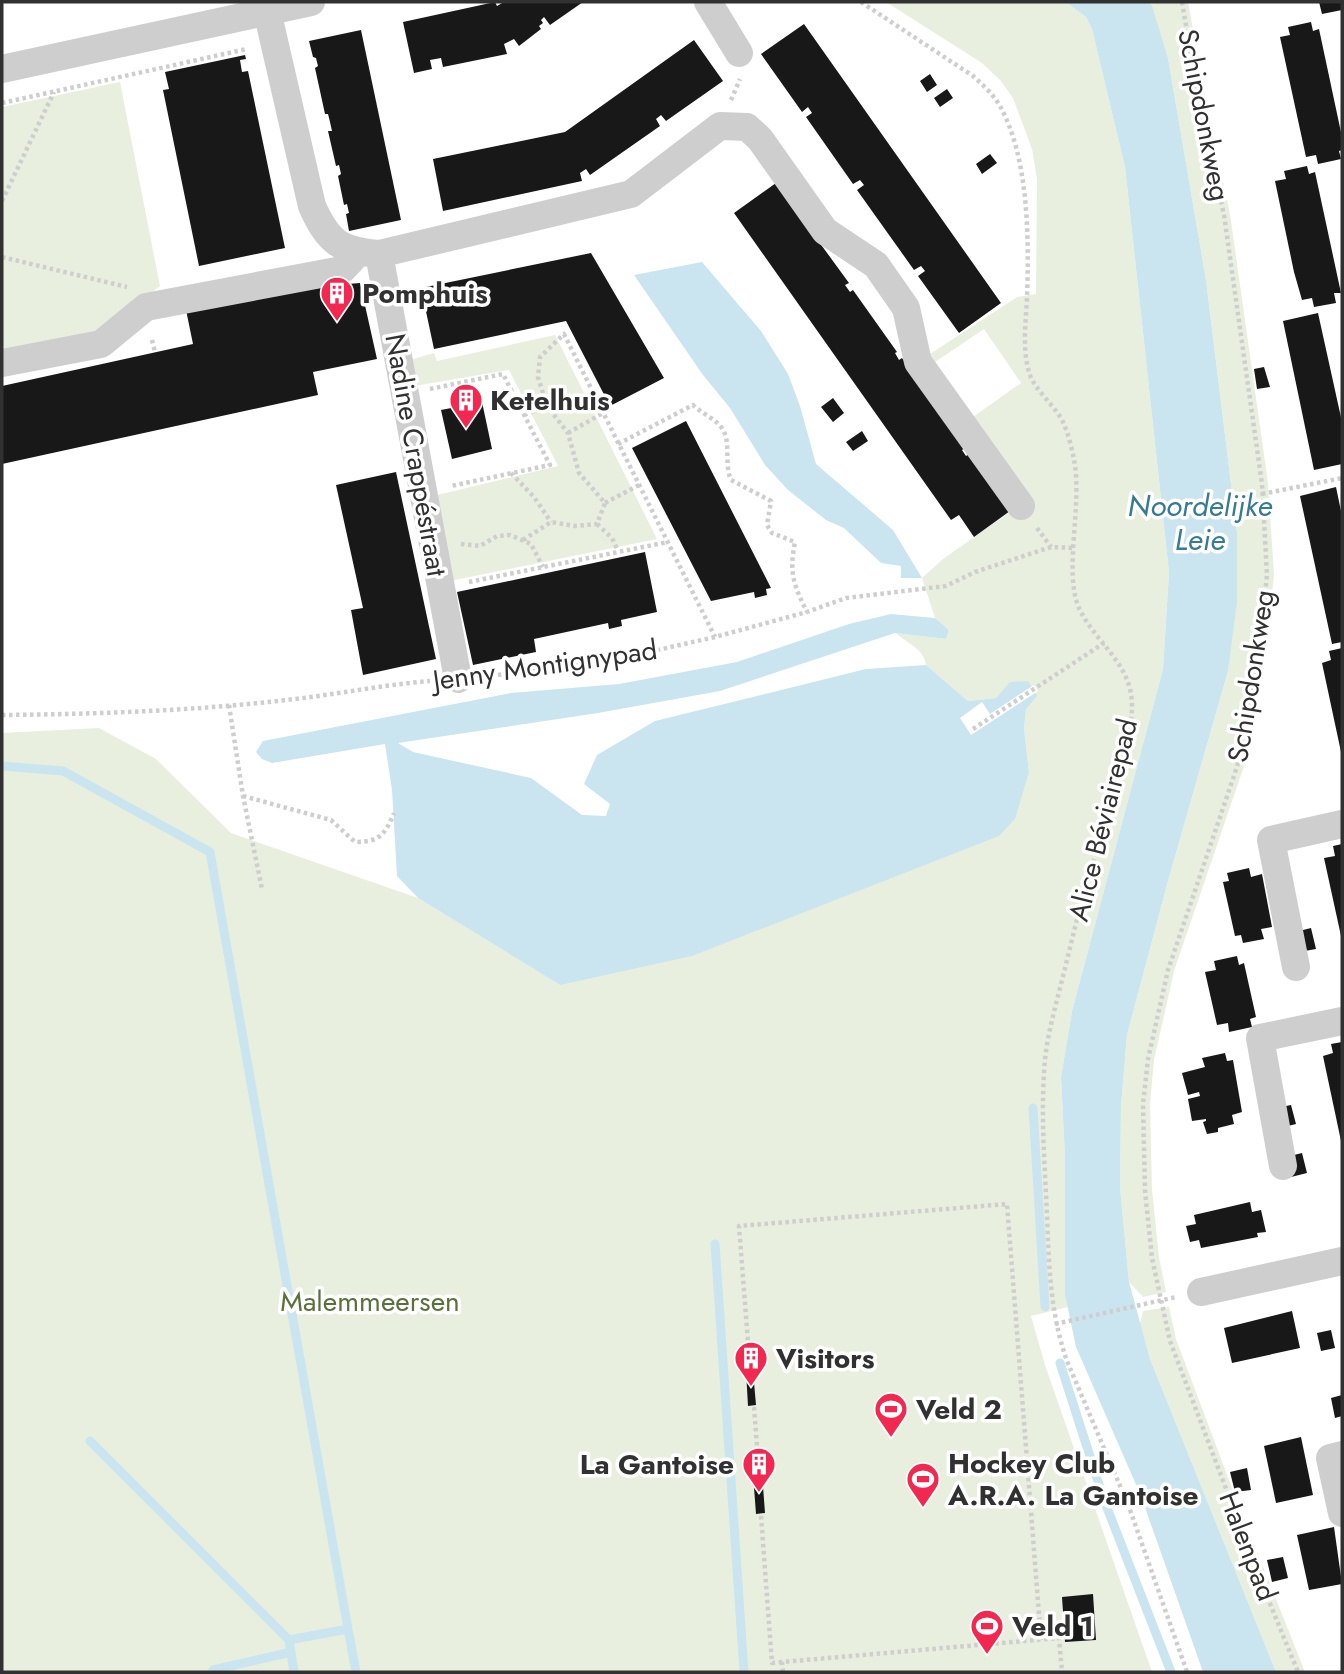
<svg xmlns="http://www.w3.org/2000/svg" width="1344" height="1674" font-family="Jost,sans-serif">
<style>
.green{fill:#e9efde}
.water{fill:#cae5f0}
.pier{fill:#fff}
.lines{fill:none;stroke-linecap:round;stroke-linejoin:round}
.stream{stroke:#cae5f0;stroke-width:9}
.building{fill:#181818}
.path{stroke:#cecece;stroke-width:4.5;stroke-dasharray:3.5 3.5;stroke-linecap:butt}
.street{stroke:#cecece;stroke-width:28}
.labels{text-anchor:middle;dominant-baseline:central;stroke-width:7;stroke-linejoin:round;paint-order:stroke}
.street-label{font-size:28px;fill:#313131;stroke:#fff}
.poi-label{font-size:28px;font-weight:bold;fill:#313131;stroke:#fff;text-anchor:start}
.park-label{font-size:28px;fill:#5b713a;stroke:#fff}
.water-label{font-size:30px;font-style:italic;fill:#357b94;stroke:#fff}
</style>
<rect width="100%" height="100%" fill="#fff"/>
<path class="green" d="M886,2H1066L1086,17L1092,29L1125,167L1169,572L1163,669L1072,1011L1061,1077L1065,1158V1295L1068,1307L1031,1316L1045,1365L1152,1672H2V733L99,728L156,759L231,833L418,898L560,985L1029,772L1024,729L1026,709L996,698L968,701L926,665C924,648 907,644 896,633L946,639L949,630L935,618L922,578L943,559L1010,512L970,419L1021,383L984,329L932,364L927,356L1017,297L1036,294L1037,179L1032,149L1013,98L1000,80L982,63Z
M1149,2H1188L1208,111L1230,214L1268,483L1274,575L1263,677L1243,769L1174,971L1154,1060L1150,1104L1152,1190L1159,1257L1166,1292L1143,1297L1129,1282L1120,1187L1121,1105L1127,1035L1168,881L1228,671L1237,533L1206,280L1168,58Z
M120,82L160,286L98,333L2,350V107Z
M555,335L657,539L445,582L429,497L558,466L509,370L414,386L410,360L434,353L437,361Z
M1169,1307L1176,1339L1238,1504L1305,1672H1276L1150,1359L1140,1324L1143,1311Z"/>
<path class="water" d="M1066,2H1149L1152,6L1168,58L1206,280L1237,533V602L1228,671L1168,881L1127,1035L1121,1106L1120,1187L1129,1282L1150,1359L1276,1672H1203L1141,1496L1076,1347L1065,1295V1158L1061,1077L1072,1011L1163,669L1169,572L1125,167L1092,29L1086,17Z
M702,262L761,331L788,374L800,406L816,464L893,530L922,578H901V566L881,563L844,528L826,520L788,490L765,465L730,408L703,375L634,275Z
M891,614L935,618L949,630L946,639L895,633L720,691L598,713L398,743L413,752L531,778L582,815L606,816L610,804L584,784L597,755L655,721L866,669L926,665L968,701L996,698L1010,682L1028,681L1037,696L1026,709L1024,729L1029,772L1015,819L999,836L692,956L560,985L418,898L397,876L392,790L385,744L272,763L262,759L256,752L263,741L511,693L619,684L737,662L849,624Z"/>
<path class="pier" d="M1034,685L1038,691L971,735L960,718L982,702L990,714Z"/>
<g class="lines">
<path class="stream" d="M2,766L63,771L210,852L348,1629L289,1640
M1033,1108L1045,1307
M715,1244L744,1672
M1060,1363L1104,1500L1171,1672
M90,1441L289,1640L294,1672
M348,1629L356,1672
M213,1670L291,1652"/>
</g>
<path class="building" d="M495,2L497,6L504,2H583L550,25L544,17L541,20L543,23L539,26L541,29L519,46L514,39L504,44L507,54L443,67L441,58L430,60L432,69L414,73L403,22Z
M1319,2H1342V10L1322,14Z
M1311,22L1313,31L1319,29L1342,137V150L1339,151L1341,159L1318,164L1316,155L1306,157L1280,37L1290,35L1288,27Z
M804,24L1001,303L959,333L918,276L925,271L921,266L914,270L857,190L864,185L860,180L853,184L806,117L812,113L808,107L802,112L761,54Z
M361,30L401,220L349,231L346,214L349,213L347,204L344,205L338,176L341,174L339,165L336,166L328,131H332L330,122L328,114H325L315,68L318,66L316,58L313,57L309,41Z
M694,40L723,81L666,121L661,115L656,119L660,126L590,175L586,169L580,173L582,181L443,211L433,159L565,132Z
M245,55L246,59L240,60L242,72L248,71L285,248L199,266L163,90L169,89L165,72Z
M930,74L937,85L927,92L920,81Z
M947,89L953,98L940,107L934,98Z
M990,154L997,163L982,174L976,164Z
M1307,166L1309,174L1315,172L1341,293H1334L1336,303L1314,307L1312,298L1302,300L1294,272L1275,181L1286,179L1284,171Z
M776,183L849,283L845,285L850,292L853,290L897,352L895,353L899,360L902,358L955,433L965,448L962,450L966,456L969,454L1010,511L974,537L959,515L951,520L734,213Z
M591,253L664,378L610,406L566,321L434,349L421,288Z
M360,283L377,359L313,372L318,395L2,464V386L193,344L186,310L298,288Z
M1318,313L1342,422V464L1314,470L1283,321Z
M1264,367L1270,387L1257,389L1254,369Z
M833,398L844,413L833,422L821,407Z
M482,402L492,449L452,459L441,410Z
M686,421L771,588L766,589L767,595L755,598L754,592L711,601L632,448Z
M862,431L868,441L853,451L846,442Z
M396,472L436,659L363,675L351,610L363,608L336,485Z
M1336,487L1342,516V642L1332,644L1300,496Z
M645,552L657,612L621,620L622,626L609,629L608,623L534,639L536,652L473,665L457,592Z
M1342,648V752H1341L1322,663L1331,660L1329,651Z
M1342,844V936H1341L1324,858L1335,856L1333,846Z
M1249,868L1251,877L1262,874L1272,927L1261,929L1264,939L1243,943L1241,935L1235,936L1223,882L1229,881L1227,873Z
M1311,928L1316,949L1299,952L1295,932Z
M1237,956L1239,965L1244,963L1256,1017L1250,1019L1252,1027L1229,1032L1228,1023L1217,1025L1205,972L1216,970L1214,961Z
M1342,1042V1141H1341L1323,1056L1333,1053L1331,1044Z
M1225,1053L1227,1061L1233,1060L1242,1112L1232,1115L1234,1124L1218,1128V1132L1207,1134L1203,1122L1206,1121V1119L1192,1121L1188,1099L1200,1096L1199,1092L1188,1095L1182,1073L1205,1067L1202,1058Z
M1291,1105L1296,1124L1280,1128L1276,1108Z
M1302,1153L1307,1173L1291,1177L1286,1157Z
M1250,1202L1252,1212L1261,1210L1266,1232L1257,1233L1258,1237L1201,1248L1199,1240L1190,1242L1186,1226L1196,1224L1194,1215Z
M1292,1311L1300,1348L1232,1363L1224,1328Z
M1331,1330L1335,1348L1321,1351L1317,1333Z
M746,1371H753L756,1405L748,1406Z
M1342,1395V1416L1335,1418L1331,1398Z
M1301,1437L1313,1495L1276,1503L1264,1446Z
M1247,1468L1251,1490L1235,1492L1230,1472Z
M762,1473L765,1513L756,1514L753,1474Z
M1334,1527L1342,1584L1309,1590L1297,1535Z
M1283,1557L1288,1578L1272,1582L1267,1560Z
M1093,1594L1096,1640L1065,1642L1062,1597Z"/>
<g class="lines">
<path class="path" d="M861,2L973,76C983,85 993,94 1000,106C1029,159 1029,238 1027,298C1026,321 1022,349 1029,372C1034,390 1054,404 1063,422C1068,433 1072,448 1074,460C1083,503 1063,572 1079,608C1095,643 1133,664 1132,707C1130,765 1099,838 1083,896C1075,926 1068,957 1060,988C1053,1016 1045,1044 1044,1074C1041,1121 1045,1168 1047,1215C1049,1266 1050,1313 1067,1361L1129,1507L1187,1672
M1182,2L1201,112L1224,215L1262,484L1267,575L1256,676L1237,767L1168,970L1148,1059L1143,1104L1145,1191L1152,1258L1170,1341L1266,1594L1298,1672
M731,100L740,79
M2,103L247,49
M2,201L54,92
M2,257L127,287
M152,340L155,352
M430,389L503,374L550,465L451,486
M524,415L547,406
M568,433L603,413
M618,444L693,405C702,414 717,419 723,430C731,443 724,464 731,480L771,501L767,525L772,533L795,542C789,572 793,584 807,612
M511,473L534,497L551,522
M1262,494L1342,478
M605,503L639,485
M597,524L612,538L618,551
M1037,528L1051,547
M523,540L551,522L575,526L597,524L605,503L579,473L568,433L547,406L538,377L540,357L564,334L715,637
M461,544L480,546L497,536L510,535L531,544L543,567
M469,582L668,542
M484,677L631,656L715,637L807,612L846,598L946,586L975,572L1051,547L1074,548
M229,705L243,796L262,889
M2,715C97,714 192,711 286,700C334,695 381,685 430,681
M973,729L1104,643
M243,796L331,820L355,842C379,842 385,835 394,813
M1055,1324L1176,1297
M750,1368L739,1226L1007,1204L1041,1640
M754,1407L759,1472
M761,1516L772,1663L782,1662
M783,1672L782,1662L1059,1638L1062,1672"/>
<path class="street" d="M265,2L312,206C328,242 340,251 379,254L631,194L720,126L747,127L760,139L825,231L876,265L906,308L918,362L1021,506
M708,2L739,53
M2,69L311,2
M379,254L458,679
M2,363L101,344L146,307L342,270L358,253
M1296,967L1271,840L1342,824
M1283,1166L1260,1038L1342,1021
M1201,1292L1342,1261
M1342,1455L1330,1458L1342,1513"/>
</g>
<defs>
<symbol id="building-pin" viewBox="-11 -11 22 30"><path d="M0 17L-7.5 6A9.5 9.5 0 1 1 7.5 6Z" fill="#f32850" stroke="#fff"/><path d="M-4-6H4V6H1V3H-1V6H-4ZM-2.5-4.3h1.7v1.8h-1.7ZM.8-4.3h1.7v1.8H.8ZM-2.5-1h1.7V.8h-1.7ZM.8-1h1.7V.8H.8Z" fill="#fff"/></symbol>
<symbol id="stadium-pin" viewBox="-11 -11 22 30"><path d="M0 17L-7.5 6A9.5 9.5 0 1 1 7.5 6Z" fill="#f32850" stroke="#fff"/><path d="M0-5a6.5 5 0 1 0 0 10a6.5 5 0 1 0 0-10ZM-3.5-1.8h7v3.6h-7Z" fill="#fff"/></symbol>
</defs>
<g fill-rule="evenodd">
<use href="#building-pin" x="318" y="274" width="38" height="52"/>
<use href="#building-pin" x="447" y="381" width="38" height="52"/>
<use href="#building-pin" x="732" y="1339" width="38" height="52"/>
<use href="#stadium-pin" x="872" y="1390" width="38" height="52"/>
<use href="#building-pin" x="740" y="1445" width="38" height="52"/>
<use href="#stadium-pin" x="904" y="1460" width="38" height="52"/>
<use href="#stadium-pin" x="968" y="1607" width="38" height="52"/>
</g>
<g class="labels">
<g class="street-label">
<text transform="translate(1204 115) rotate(79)">Schipdonkweg</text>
<text transform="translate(416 455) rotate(80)">Nadine Crappéstraat</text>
<text transform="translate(545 665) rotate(-8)">Jenny Montignypad</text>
<text transform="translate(1251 676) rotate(-81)">Schipdonkweg</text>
<text transform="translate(1103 820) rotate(-76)">Alice Béviairepad</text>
<text transform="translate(1248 1546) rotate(69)">Halenpad</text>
</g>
<g class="poi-label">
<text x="362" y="293">Pomphuis</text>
<text x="490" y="400">Ketelhuis</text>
<text x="776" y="1358">Visitors</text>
<text x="916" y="1409">Veld 2</text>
<text x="948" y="1463">Hockey Club<tspan x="948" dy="32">A.R.A. La Gantoise</tspan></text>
<text x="734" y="1464" text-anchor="end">La Gantoise</text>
<text x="1012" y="1626">Veld 1</text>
</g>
<g class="park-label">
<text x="370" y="1301">Malemmeersen</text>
</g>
<g class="water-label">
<text x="1200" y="505">Noordelijke<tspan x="1200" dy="34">Leie</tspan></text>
</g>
</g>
<rect width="1344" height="1674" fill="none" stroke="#313131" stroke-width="7"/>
</svg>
